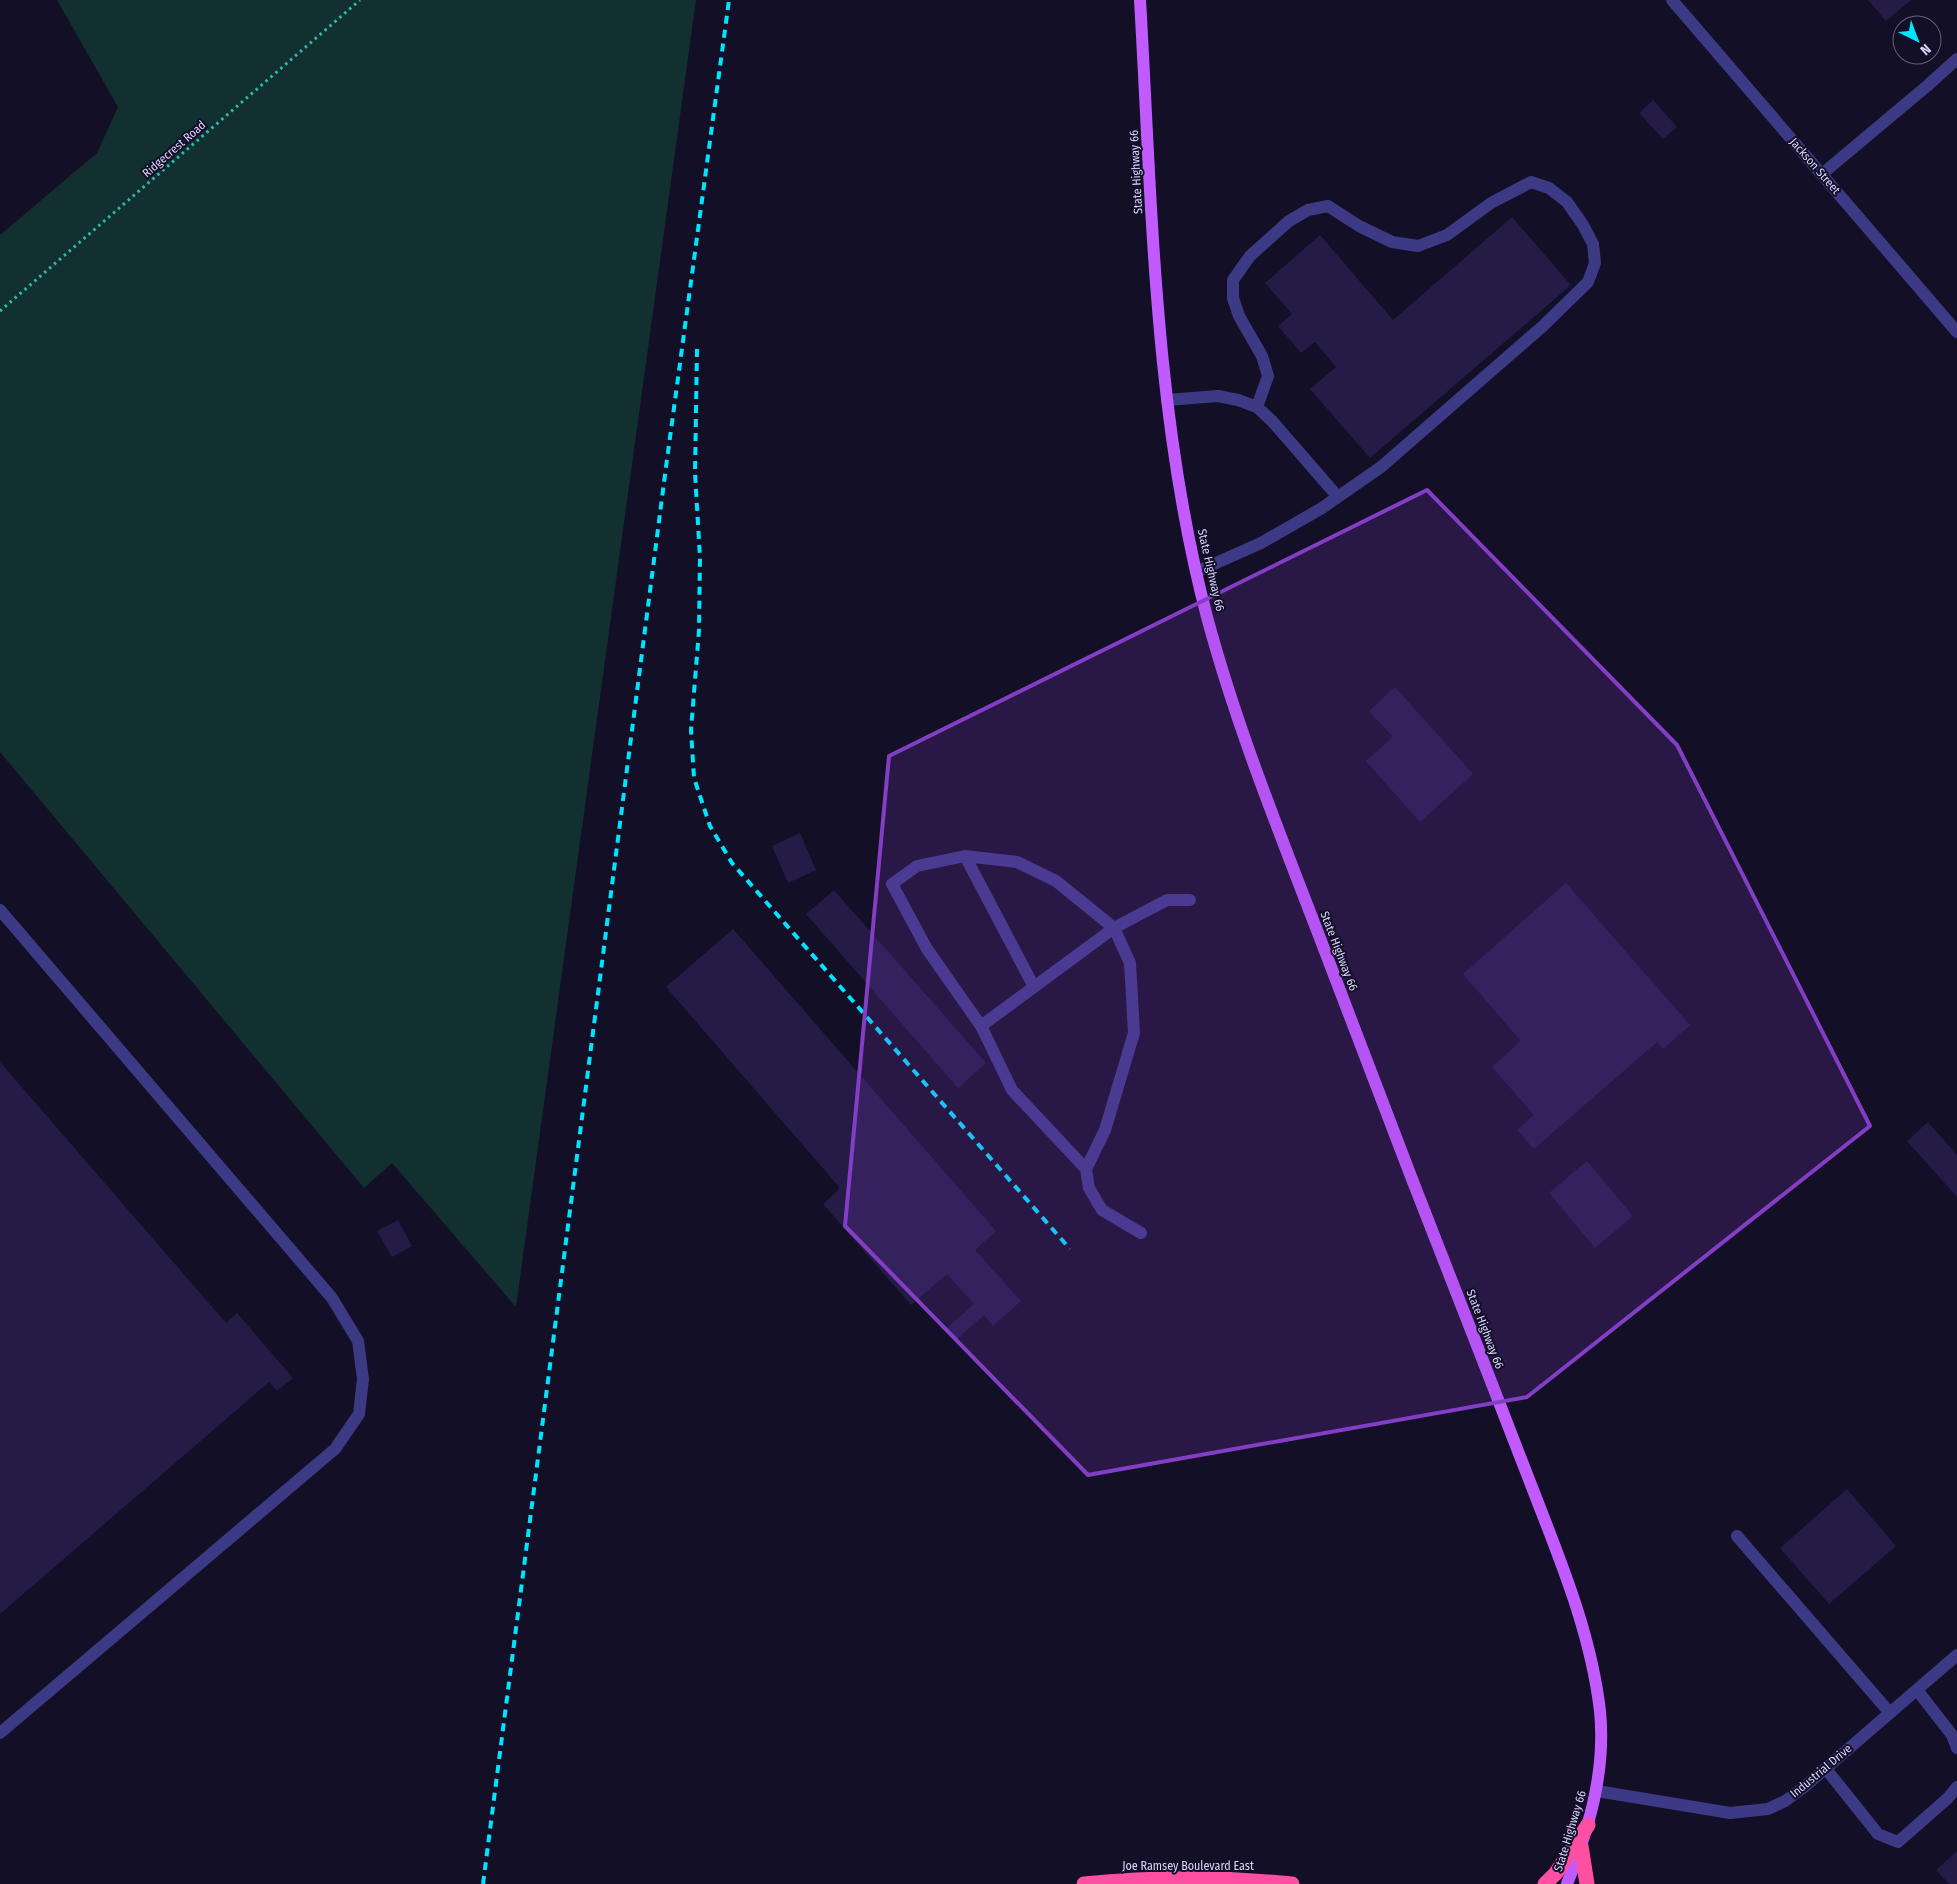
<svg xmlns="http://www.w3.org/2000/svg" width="1957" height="1884" font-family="'Fira Sans Condensed',sans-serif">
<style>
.green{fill:#12302f}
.building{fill:#241b47}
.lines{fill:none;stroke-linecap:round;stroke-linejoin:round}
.path{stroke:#2fb8b0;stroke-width:3;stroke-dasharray:2.5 4;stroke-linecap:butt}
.minor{stroke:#3d3a85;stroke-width:12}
.major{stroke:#c25bff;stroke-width:12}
.highway{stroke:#ff4fa3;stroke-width:15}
.rail{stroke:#00e5ff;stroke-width:4;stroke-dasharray:8 6;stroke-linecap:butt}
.marked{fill:#843dc5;fill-opacity:0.2;stroke:#843dc5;stroke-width:4;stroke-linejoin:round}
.labels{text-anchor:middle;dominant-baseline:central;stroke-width:4;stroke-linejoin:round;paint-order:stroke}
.street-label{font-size:12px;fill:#d9d4ff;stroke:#130f26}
</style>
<rect width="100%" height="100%" fill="#130f26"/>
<path class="green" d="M57,0H696L516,1307L392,1163L364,1188L0,752V235L97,153L118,107Z"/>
<path class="building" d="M1868,0H1911L1886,21Z
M1653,100L1677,127L1663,139L1639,113Z
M1512,217L1571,285L1370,458L1310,389L1336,367L1315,342L1301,353L1278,326L1292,314L1265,283L1320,235L1393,320Z
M1395,687L1473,774L1420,822L1366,761L1393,737L1369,711Z
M800,833L816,870L788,883L772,846Z
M1566,883L1690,1025L1663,1049L1657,1042L1534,1149L1517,1130L1534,1115L1492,1067L1521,1041L1463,974Z
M834,890L986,1063L958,1088L806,914Z
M733,929L996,1231L975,1250L1021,1301L993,1326L984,1315L956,1340L946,1329L974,1304L947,1274L911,1305L823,1204L840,1188L666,987Z
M0,1062L226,1323L237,1313L293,1378L277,1391L269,1382L0,1614Z
M1928,1122L1957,1155V1197L1907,1141Z
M1587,1161L1633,1216L1595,1248L1549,1193Z
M398,1220L412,1246L392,1257L377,1231Z
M1847,1489L1896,1546L1829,1604L1780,1548Z
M1957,1851V1884H1949L1936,1870Z"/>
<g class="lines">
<path class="path" d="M0,311L360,0"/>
<path class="minor" d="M1672,0L1957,332
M1822,174L1927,86L1957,59
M1167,400L1218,396L1238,400L1257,407L1272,421L1338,497
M1196,572L1261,543L1322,508L1381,467L1543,326L1588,282L1595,263L1593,244L1583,225L1567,202L1549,188L1531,182L1491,203L1447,235L1418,246L1392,242L1359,226L1328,206L1308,210L1289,221L1250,256L1233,280V298L1239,316L1262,356L1268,376L1257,407
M965,856L1034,987
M0,910L332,1298L358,1341L363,1379L359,1414L335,1449L0,1733
M981,1026L1012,1090L1086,1169
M1141,1233L1102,1210L1089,1188L1086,1169L1105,1130L1134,1033L1130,963L1114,928L1056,881L1017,862L965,856L917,866L892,884L927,949L981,1026L1114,928L1167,900H1190
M1737,1536L1890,1713
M1917,1690L1952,1735L1957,1748
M1826,1769L1878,1834L1898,1842L1948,1798L1957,1787
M1597,1791L1730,1813L1768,1809L1785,1801L1803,1788L1957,1655"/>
<path class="major" d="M1140,0C1152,206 1154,416 1207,617C1236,725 1278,829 1318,933C1373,1078 1428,1222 1485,1366C1504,1415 1523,1464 1542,1513C1567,1577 1592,1642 1600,1711C1606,1772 1589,1828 1567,1884"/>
<path class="highway" d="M1581,1846L1587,1884
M1084,1884C1153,1877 1223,1877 1292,1884
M1545,1884L1556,1873L1588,1825"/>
<path class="rail" d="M697,349L695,473L700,558L699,630L691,730L694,778L710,826L732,863L1070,1249
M483,1884L666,467L729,0"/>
</g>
<path class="marked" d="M1427,490L1677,745L1870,1126L1527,1397L1088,1475L845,1226L889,756Z"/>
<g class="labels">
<g class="street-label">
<text transform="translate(174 149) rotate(-41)">Ridgecrest Road</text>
<text transform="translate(1815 166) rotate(49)">Jackson Street</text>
<text transform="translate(1136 172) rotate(-93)">State Highway 66</text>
<text transform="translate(1211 570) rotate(77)">State Highway 66</text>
<text transform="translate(1339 951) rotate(69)">State Highway 66</text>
<text transform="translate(1485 1329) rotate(69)">State Highway 66</text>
<text transform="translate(1821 1771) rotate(-40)">Industrial Drive</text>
<text transform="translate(1570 1831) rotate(-73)">State Highway 66</text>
<text x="1188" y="1866">Joe Ramsey Boulevard East</text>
</g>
</g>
<g transform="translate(1917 40) rotate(138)"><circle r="24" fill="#130f26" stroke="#625e7d"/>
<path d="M0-4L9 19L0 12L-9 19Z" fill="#00e5ff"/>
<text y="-8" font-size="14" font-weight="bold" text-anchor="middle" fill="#d9d4ff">N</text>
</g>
</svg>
